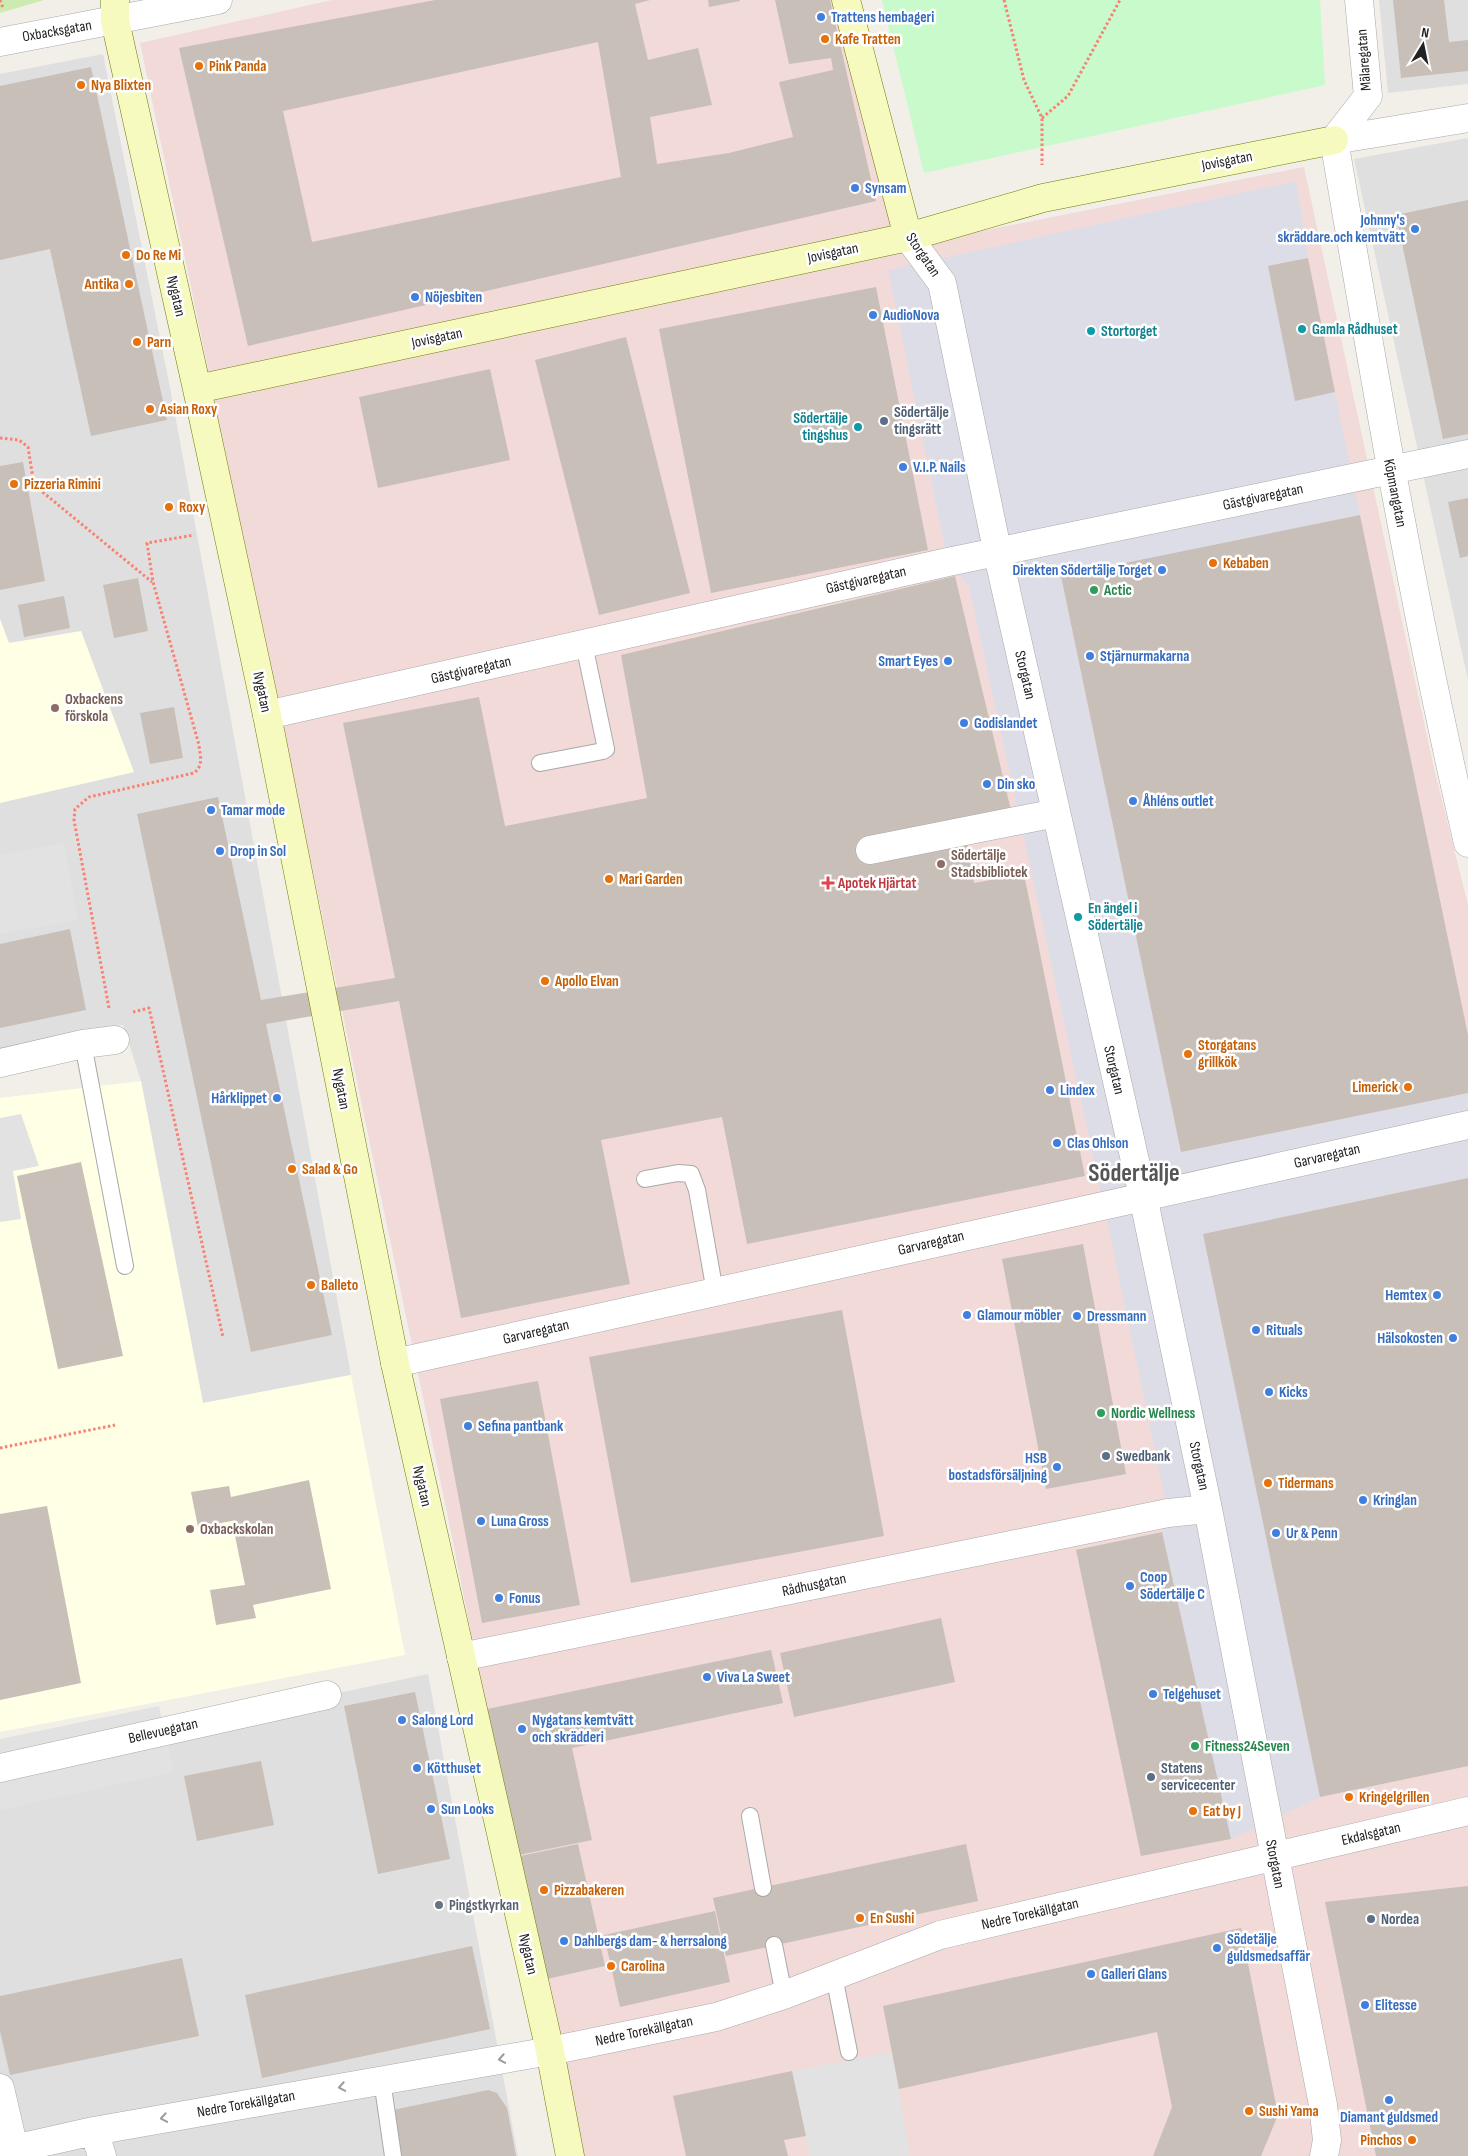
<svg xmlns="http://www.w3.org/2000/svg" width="1468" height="2156" font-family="'Sofia Sans Condensed',sans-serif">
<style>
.residential{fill:#e0dfdf}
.commercial{fill:#f2dad9}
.education{fill:#ffffe5}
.grass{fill:#cdebb0}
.park{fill:#c8facc}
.parking{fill:#e2e2e2}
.plaza{fill:#dddde8}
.building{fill:#c7bfb8;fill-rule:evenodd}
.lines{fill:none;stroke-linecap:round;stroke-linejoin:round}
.lane-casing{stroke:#a9a9a9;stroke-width:18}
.street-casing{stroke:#a9a9a9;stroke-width:29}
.secondary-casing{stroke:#707d05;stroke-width:29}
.path{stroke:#fa8072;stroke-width:3;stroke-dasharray:2.5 2.5;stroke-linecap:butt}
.lane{stroke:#fff;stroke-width:16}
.street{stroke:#fff;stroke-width:28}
.secondary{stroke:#f7fabf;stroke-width:28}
.oneway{stroke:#9c9c9c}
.shop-dot{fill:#3f7fe0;stroke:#fff;stroke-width:2}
.food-dot{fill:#e8710a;stroke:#fff;stroke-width:2}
.culture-dot{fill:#0f9aa8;stroke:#fff;stroke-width:2}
.service-dot{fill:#5c6f8a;stroke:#fff;stroke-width:2}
.leisure-dot{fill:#2e9e5b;stroke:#fff;stroke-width:2}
.education-dot{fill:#8d6e63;stroke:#fff;stroke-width:2}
.health-dot{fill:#e0444e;stroke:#fff;stroke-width:2}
.worship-dot{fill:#6b7280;stroke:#fff;stroke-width:2}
.labels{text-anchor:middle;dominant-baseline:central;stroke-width:5;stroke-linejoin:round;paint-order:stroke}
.shop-label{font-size:15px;font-weight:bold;fill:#366cbe;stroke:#fff;text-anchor:start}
.street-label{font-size:15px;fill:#222;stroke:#fff}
.food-label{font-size:15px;font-weight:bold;fill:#c56008;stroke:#fff;text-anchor:start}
.culture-label{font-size:15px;font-weight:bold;fill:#0d838f;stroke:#fff;text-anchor:start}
.service-label{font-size:15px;font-weight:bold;fill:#4e5e75;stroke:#fff;text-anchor:start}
.leisure-label{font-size:15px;font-weight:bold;fill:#27864d;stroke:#fff;text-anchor:start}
.education-label{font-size:15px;font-weight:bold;fill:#785e54;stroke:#fff;text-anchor:start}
.health-label{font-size:15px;font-weight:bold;fill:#be3a42;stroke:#fff;text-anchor:start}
.worship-label{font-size:15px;font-weight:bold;fill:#5b616d;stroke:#fff;text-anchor:start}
.town-label{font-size:25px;font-weight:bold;fill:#555;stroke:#fff}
</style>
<rect width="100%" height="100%" fill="#f2efe9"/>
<path class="residential" d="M1379,0H1468V84L1388,93Z
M103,54L172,398L351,1375L203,1403L141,1081L123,1025L0,1051V74Z
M1468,138V680L1354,159Z
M428,1674L518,2156H0V1765Z"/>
<path class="commercial" d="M332,0H858L921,243L1304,167L1433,764L1468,905V2156H575L450,1527L140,43Z"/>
<path class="education" d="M0,619L9,643L81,631L134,772L0,803Z
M141,1081L203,1403L351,1375L405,1655L0,1732V1098Z"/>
<path class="grass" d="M0,0H44L0,13Z"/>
<path class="park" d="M882,0H1320L1325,85L924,173Z"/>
<path class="parking" d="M64,843L78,920L0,934V855Z
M21,1114L39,1166L13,1171L21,1219L0,1222V1118Z
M159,1706L174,1772L0,1810V1739Z
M892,2052L910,2156H810L792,2071Z"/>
<path class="plaza" d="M1296,181L1308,258L1268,266L1296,401L1335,392L1360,515L1061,577L1181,1152L1468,1093V1178L1203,1234L1320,1797L1231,1839L1162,1532L1168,1513L1104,1206L969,586L948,562L888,270Z"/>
<path class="building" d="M435,0H650L635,4L648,60L698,48L712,105L650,117L657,164L729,153L793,137L779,82L833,70L831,58L789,64L775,0H830L876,201L248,346L179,48ZM598,42L621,177L312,242L283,111Z
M708,0H740V1L709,7Z
M1393,0H1444L1449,42L1468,40V71L1401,78Z
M91,67L167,420L91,436L50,249L0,260V86Z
M1468,200V434L1443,439L1396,215Z
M1308,258L1335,392L1295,401L1268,266Z
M876,287L928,550L711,593L659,329Z
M626,337L690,593L599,615L535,360Z
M490,369L510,460L378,488L359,397Z
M23,462L45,581L0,590V466Z
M1468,498V556L1460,558L1448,502Z
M1360,515L1468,1035V1093L1181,1152L1061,576Z
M955,576L1015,827L966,836L974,883L1024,874L1085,1176L747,1244L722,1117L601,1140L630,1284L461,1318L399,1001L266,1024L332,1335L251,1352L137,814L218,797L261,1000L395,978L343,723L479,697L505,826L647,798L621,655Z
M138,578L148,631L114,638L103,585Z
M64,596L70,628L24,637L18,605Z
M174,707L183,758L150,764L140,713Z
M70,929L86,1010L0,1028V944Z
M81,1162L123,1356L58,1369L17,1176Z
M1468,1178V1766L1320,1797L1203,1234Z
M1083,1244L1126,1474L1046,1489L1002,1259Z
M842,1310L884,1536L631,1583L589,1357Z
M538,1381L580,1605L482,1623L440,1399Z
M309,1480L331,1589L253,1605L256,1618L216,1625L210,1590L245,1585L232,1521L198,1527L191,1492L229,1486L231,1497Z
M47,1506L81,1683L0,1700V1514Z
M1162,1532L1231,1839L1141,1856L1076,1550Z
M941,1618L955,1682L794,1717L780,1653Z
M771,1650L783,1703L572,1748L592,1840L519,1855L487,1709Z
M415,1692L450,1859L378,1874L344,1706Z
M261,1761L274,1825L197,1841L184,1776Z
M578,1844L605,1966L547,1979L520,1856Z
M966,1844L978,1901L726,1956L713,1898Z
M1468,1886V2156H1376L1325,1902Z
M715,1911L730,1982L620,2007L604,1935Z
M1241,1928L1278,2115L1261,2156H1153L1172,2107L1157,2032L899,2089L883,2006Z
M472,1946L490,2029L262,2078L245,1995Z
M182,1958L199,2036L10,2075L0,2031V1996Z
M792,2071L806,2136L784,2140L788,2156H686L673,2096Z
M488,2090L497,2093L507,2108L516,2156H402L393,2110Z"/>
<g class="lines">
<defs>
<path id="lane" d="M540,763L603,751L606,749L584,644
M83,1044L125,1266
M645,1179L678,1173L691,1174L697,1190L715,1292
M750,1816L763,1888
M774,1945L784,1995
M834,1976L849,2052
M382,2080L393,2156"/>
<path id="street" d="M0,42L218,0
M1334,140C1374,375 1414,611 1468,843
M1334,140L1368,96L1359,0
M1334,140L1468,118
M908,237L942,283L1000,564L1143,1196L1208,1509L1323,2105L1327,2140L1324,2156
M267,715L948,562L1468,454
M870,850L1056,813
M0,1063L83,1044L115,1040
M395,1363L1468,1125
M461,1657L1168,1513L1208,1509
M0,1768L327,1695
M0,2088L14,2149
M94,2131L102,2156
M0,2152L94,2131L550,2051L716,2017L784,1995L940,1935L1468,1811"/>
<path id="secondary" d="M115,0V21L197,389L267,715L395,1363L550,2051L570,2156
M846,0L908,237
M197,389L908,237L1043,198L1334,140"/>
</defs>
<use href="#lane" class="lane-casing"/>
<use href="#street" class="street-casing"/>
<use href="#secondary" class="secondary-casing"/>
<path class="path" d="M0,0L3,8
M1004,0L1024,80L1042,118V165
M1042,118L1068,96L1120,0
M0,438L19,440L28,447L34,485L152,582
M109,1008L74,820L75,809L89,797L194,773C204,765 200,756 199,745L153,582L147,543L194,535
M133,1012L149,1008L223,1337
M0,1448L115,1425"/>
<use href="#lane" class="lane"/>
<use href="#street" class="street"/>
<use href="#secondary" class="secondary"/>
</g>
<defs><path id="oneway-chevron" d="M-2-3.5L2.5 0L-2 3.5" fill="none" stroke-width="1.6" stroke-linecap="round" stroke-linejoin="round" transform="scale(1.25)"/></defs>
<g class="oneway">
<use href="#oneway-chevron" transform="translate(502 2059) rotate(170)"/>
<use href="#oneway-chevron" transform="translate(342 2087) rotate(170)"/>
<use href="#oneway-chevron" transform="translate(164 2118) rotate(170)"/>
</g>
<g class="shop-dot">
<circle cx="821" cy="17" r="5"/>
<circle cx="855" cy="188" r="5"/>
<circle cx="1415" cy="229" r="5"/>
<circle cx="415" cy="297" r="5"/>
<circle cx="873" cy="315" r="5"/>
<circle cx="903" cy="467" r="5"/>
<circle cx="1162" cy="570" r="5"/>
<circle cx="1090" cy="656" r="5"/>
<circle cx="948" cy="661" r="5"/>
<circle cx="964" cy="723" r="5"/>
<circle cx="987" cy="784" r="5"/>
<circle cx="1133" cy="801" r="5"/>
<circle cx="211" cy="810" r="5"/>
<circle cx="220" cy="851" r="5"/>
<circle cx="1050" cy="1090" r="5"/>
<circle cx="277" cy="1098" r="5"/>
<circle cx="1057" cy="1143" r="5"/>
<circle cx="1437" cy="1295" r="5"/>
<circle cx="967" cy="1315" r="5"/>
<circle cx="1077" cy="1316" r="5"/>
<circle cx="1256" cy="1330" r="5"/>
<circle cx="1453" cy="1338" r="5"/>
<circle cx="1269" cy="1392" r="5"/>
<circle cx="468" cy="1426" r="5"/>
<circle cx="1057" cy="1467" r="5"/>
<circle cx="1363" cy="1500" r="5"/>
<circle cx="481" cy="1521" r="5"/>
<circle cx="1276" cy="1533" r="5"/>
<circle cx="1130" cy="1586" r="5"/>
<circle cx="499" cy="1598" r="5"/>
<circle cx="707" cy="1677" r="5"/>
<circle cx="1153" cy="1694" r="5"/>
<circle cx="402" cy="1720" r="5"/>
<circle cx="522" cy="1729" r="5"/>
<circle cx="417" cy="1768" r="5"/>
<circle cx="431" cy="1809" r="5"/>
<circle cx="564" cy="1941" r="5"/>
<circle cx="1217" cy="1948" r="5"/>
<circle cx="1091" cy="1974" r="5"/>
<circle cx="1365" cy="2005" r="5"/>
<circle cx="1389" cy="2100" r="5"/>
</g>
<g class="food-dot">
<circle cx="825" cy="39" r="5"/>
<circle cx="199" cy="66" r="5"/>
<circle cx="81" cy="85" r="5"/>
<circle cx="126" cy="255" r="5"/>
<circle cx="129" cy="284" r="5"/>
<circle cx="137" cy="342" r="5"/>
<circle cx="150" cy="409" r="5"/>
<circle cx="14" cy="484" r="5"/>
<circle cx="169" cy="507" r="5"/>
<circle cx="1213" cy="563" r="5"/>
<circle cx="609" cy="879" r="5"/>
<circle cx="545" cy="981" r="5"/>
<circle cx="1188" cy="1054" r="5"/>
<circle cx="1408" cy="1087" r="5"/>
<circle cx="292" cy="1169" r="5"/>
<circle cx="311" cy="1285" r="5"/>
<circle cx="1268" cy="1483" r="5"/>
<circle cx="1349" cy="1797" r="5"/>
<circle cx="1193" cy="1811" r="5"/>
<circle cx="544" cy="1890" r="5"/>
<circle cx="860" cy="1918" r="5"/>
<circle cx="611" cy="1966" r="5"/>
<circle cx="1249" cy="2111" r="5"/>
<circle cx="1412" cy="2140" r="5"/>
</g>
<g class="culture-dot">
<circle cx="1302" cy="329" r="5"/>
<circle cx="1091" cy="331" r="5"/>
<circle cx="858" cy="427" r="5"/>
<circle cx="1078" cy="917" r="5"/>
</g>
<g class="service-dot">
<circle cx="884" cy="421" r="5"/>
<circle cx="1106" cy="1456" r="5"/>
<circle cx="1151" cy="1777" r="5"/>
<circle cx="1371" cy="1919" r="5"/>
</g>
<g class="leisure-dot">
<circle cx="1094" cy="590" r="5"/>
<circle cx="1101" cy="1413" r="5"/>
<circle cx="1195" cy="1746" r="5"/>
</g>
<g class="education-dot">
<circle cx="55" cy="708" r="5"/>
<circle cx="941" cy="864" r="5"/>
<circle cx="190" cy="1529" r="5"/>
</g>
<path class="health-dot" d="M825.5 875.5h5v5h5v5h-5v5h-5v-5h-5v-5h5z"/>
<circle class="worship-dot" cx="439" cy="1905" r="5"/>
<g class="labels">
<g class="shop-label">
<text x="831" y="17">Trattens hembageri</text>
<text x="865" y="188">Synsam</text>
<text x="1405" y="220" text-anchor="end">Johnny's<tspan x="1405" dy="17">skräddare.och kemtvätt</tspan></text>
<text x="425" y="297">Nöjesbiten</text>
<text x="883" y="315">AudioNova</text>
<text x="913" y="467">V.I.P. Nails</text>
<text x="1152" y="570" text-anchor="end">Direkten Södertälje Torget</text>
<text x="1100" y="656">Stjärnurmakarna</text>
<text x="938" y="661" text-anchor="end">Smart Eyes</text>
<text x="974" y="723">Godislandet</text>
<text x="997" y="784">Din sko</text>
<text x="1143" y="801">Åhléns outlet</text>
<text x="221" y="810">Tamar mode</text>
<text x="230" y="851">Drop in Sol</text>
<text x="1060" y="1090">Lindex</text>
<text x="267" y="1098" text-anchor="end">Hårklippet</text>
<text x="1067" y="1143">Clas Ohlson</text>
<text x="1427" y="1295" text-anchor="end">Hemtex</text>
<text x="977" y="1315">Glamour möbler</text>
<text x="1087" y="1316">Dressmann</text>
<text x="1266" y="1330">Rituals</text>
<text x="1443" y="1338" text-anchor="end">Hälsokosten</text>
<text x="1279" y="1392">Kicks</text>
<text x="478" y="1426">Sefina pantbank</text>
<text x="1047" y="1458" text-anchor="end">HSB<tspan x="1047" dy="17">bostadsförsäljning</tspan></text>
<text x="1373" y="1500">Kringlan</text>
<text x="491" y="1521">Luna Gross</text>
<text x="1286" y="1533">Ur &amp; Penn</text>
<text x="1140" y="1577">Coop<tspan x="1140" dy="17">Södertälje C</tspan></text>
<text x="509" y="1598">Fonus</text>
<text x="717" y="1677">Viva La Sweet</text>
<text x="1163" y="1694">Telgehuset</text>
<text x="412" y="1720">Salong Lord</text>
<text x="532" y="1720">Nygatans kemtvätt<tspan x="532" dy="17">och skrädderi</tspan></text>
<text x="427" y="1768">Kötthuset</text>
<text x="441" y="1809">Sun Looks</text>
<text x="1227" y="1939">Södetälje<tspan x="1227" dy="17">guldsmedsaffär</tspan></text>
<text x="574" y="1941">Dahlbergs dam- &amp; herrsalong</text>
<text x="1101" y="1974">Galleri Glans</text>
<text x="1375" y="2005">Elitesse</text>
<text x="1389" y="2117" text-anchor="middle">Diamant guldsmed</text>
</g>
<g class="street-label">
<text transform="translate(57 31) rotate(-10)">Oxbacksgatan</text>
<text transform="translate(1364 60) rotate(-94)">Mälaregatan</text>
<text transform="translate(1227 161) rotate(-11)">Jovisgatan</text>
<text transform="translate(833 253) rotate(-12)">Jovisgatan</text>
<text transform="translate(923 255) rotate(56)">Storgatan</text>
<text transform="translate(176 296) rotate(77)">Nygatan</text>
<text transform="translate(437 338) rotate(-12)">Jovisgatan</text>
<text transform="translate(1395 493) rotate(79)">Köpmangatan</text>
<text transform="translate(1263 497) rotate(-12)">Gästgivaregatan</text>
<text transform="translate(866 580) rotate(-13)">Gästgivaregatan</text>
<text transform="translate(471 670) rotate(-13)">Gästgivaregatan</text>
<text transform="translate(1025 675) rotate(77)">Storgatan</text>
<text transform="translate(262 692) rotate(78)">Nygatan</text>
<text transform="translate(1114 1070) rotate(77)">Storgatan</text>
<text transform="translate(341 1089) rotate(79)">Nygatan</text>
<text transform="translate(1327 1156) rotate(-13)">Garvaregatan</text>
<text transform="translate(931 1243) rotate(-13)">Garvaregatan</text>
<text transform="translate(536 1332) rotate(-13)">Garvaregatan</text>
<text transform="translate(1199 1466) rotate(78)">Storgatan</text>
<text transform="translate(422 1486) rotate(77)">Nygatan</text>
<text transform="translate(814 1585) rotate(-12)">Rådhusgatan</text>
<text transform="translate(163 1731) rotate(-13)">Bellevuegatan</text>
<text transform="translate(1371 1834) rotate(-13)">Ekdalsgatan</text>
<text transform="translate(1275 1864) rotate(79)">Storgatan</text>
<text transform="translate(1030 1914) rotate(-13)">Nedre Torekällgatan</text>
<text transform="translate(528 1954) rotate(77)">Nygatan</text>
<text transform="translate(644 2031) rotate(-12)">Nedre Torekällgatan</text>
<text transform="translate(246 2104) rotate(-10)">Nedre Torekällgatan</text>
</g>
<g class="food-label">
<text x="835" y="39">Kafe Tratten</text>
<text x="209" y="66">Pink Panda</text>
<text x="91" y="85">Nya Blixten</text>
<text x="136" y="255">Do Re Mi</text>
<text x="119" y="284" text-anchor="end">Antika</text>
<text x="147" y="342">Parn</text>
<text x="160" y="409">Asian Roxy</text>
<text x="24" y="484">Pizzeria Rimini</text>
<text x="179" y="507">Roxy</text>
<text x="1223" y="563">Kebaben</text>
<text x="619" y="879">Mari Garden</text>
<text x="555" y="981">Apollo Elvan</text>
<text x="1198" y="1045">Storgatans<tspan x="1198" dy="17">grillkök</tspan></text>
<text x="1398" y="1087" text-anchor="end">Limerick</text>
<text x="302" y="1169">Salad &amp; Go</text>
<text x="321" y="1285">Balleto</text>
<text x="1278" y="1483">Tidermans</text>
<text x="1359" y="1797">Kringelgrillen</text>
<text x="1203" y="1811">Eat by J</text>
<text x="554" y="1890">Pizzabakeren</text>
<text x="870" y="1918">En Sushi</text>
<text x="621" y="1966">Carolina</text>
<text x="1259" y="2111">Sushi Yama</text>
<text x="1402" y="2140" text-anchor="end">Pinchos</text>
</g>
<g class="culture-label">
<text x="1312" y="329">Gamla Rådhuset</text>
<text x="1101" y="331">Stortorget</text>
<text x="848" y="418" text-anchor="end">Södertälje<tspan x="848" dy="17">tingshus</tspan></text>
<text x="1088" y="908">En ängel i<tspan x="1088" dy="17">Södertälje</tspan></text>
</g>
<g class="service-label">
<text x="894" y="412">Södertälje<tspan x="894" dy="17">tingsrätt</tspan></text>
<text x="1116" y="1456">Swedbank</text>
<text x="1161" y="1768">Statens<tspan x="1161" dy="17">servicecenter</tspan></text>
<text x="1381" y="1919">Nordea</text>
</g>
<g class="leisure-label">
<text x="1104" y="590">Actic</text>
<text x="1111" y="1413">Nordic Wellness</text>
<text x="1205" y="1746">Fitness24Seven</text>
</g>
<g class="education-label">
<text x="65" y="699">Oxbackens<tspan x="65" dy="17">förskola</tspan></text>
<text x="951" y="855">Södertälje<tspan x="951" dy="17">Stadsbibliotek</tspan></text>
<text x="200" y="1529">Oxbackskolan</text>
</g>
<g class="health-label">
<text x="838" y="883">Apotek Hjärtat</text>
</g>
<g class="worship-label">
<text x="449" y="1905">Pingstkyrkan</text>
</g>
<g class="town-label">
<text x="1134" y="1173">Södertälje</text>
</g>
</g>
<g transform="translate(1423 45) rotate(10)" stroke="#ffffff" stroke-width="4" paint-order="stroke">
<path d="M0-4L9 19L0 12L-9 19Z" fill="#222222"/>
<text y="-8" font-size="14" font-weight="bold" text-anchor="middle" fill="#222222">N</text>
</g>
</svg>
